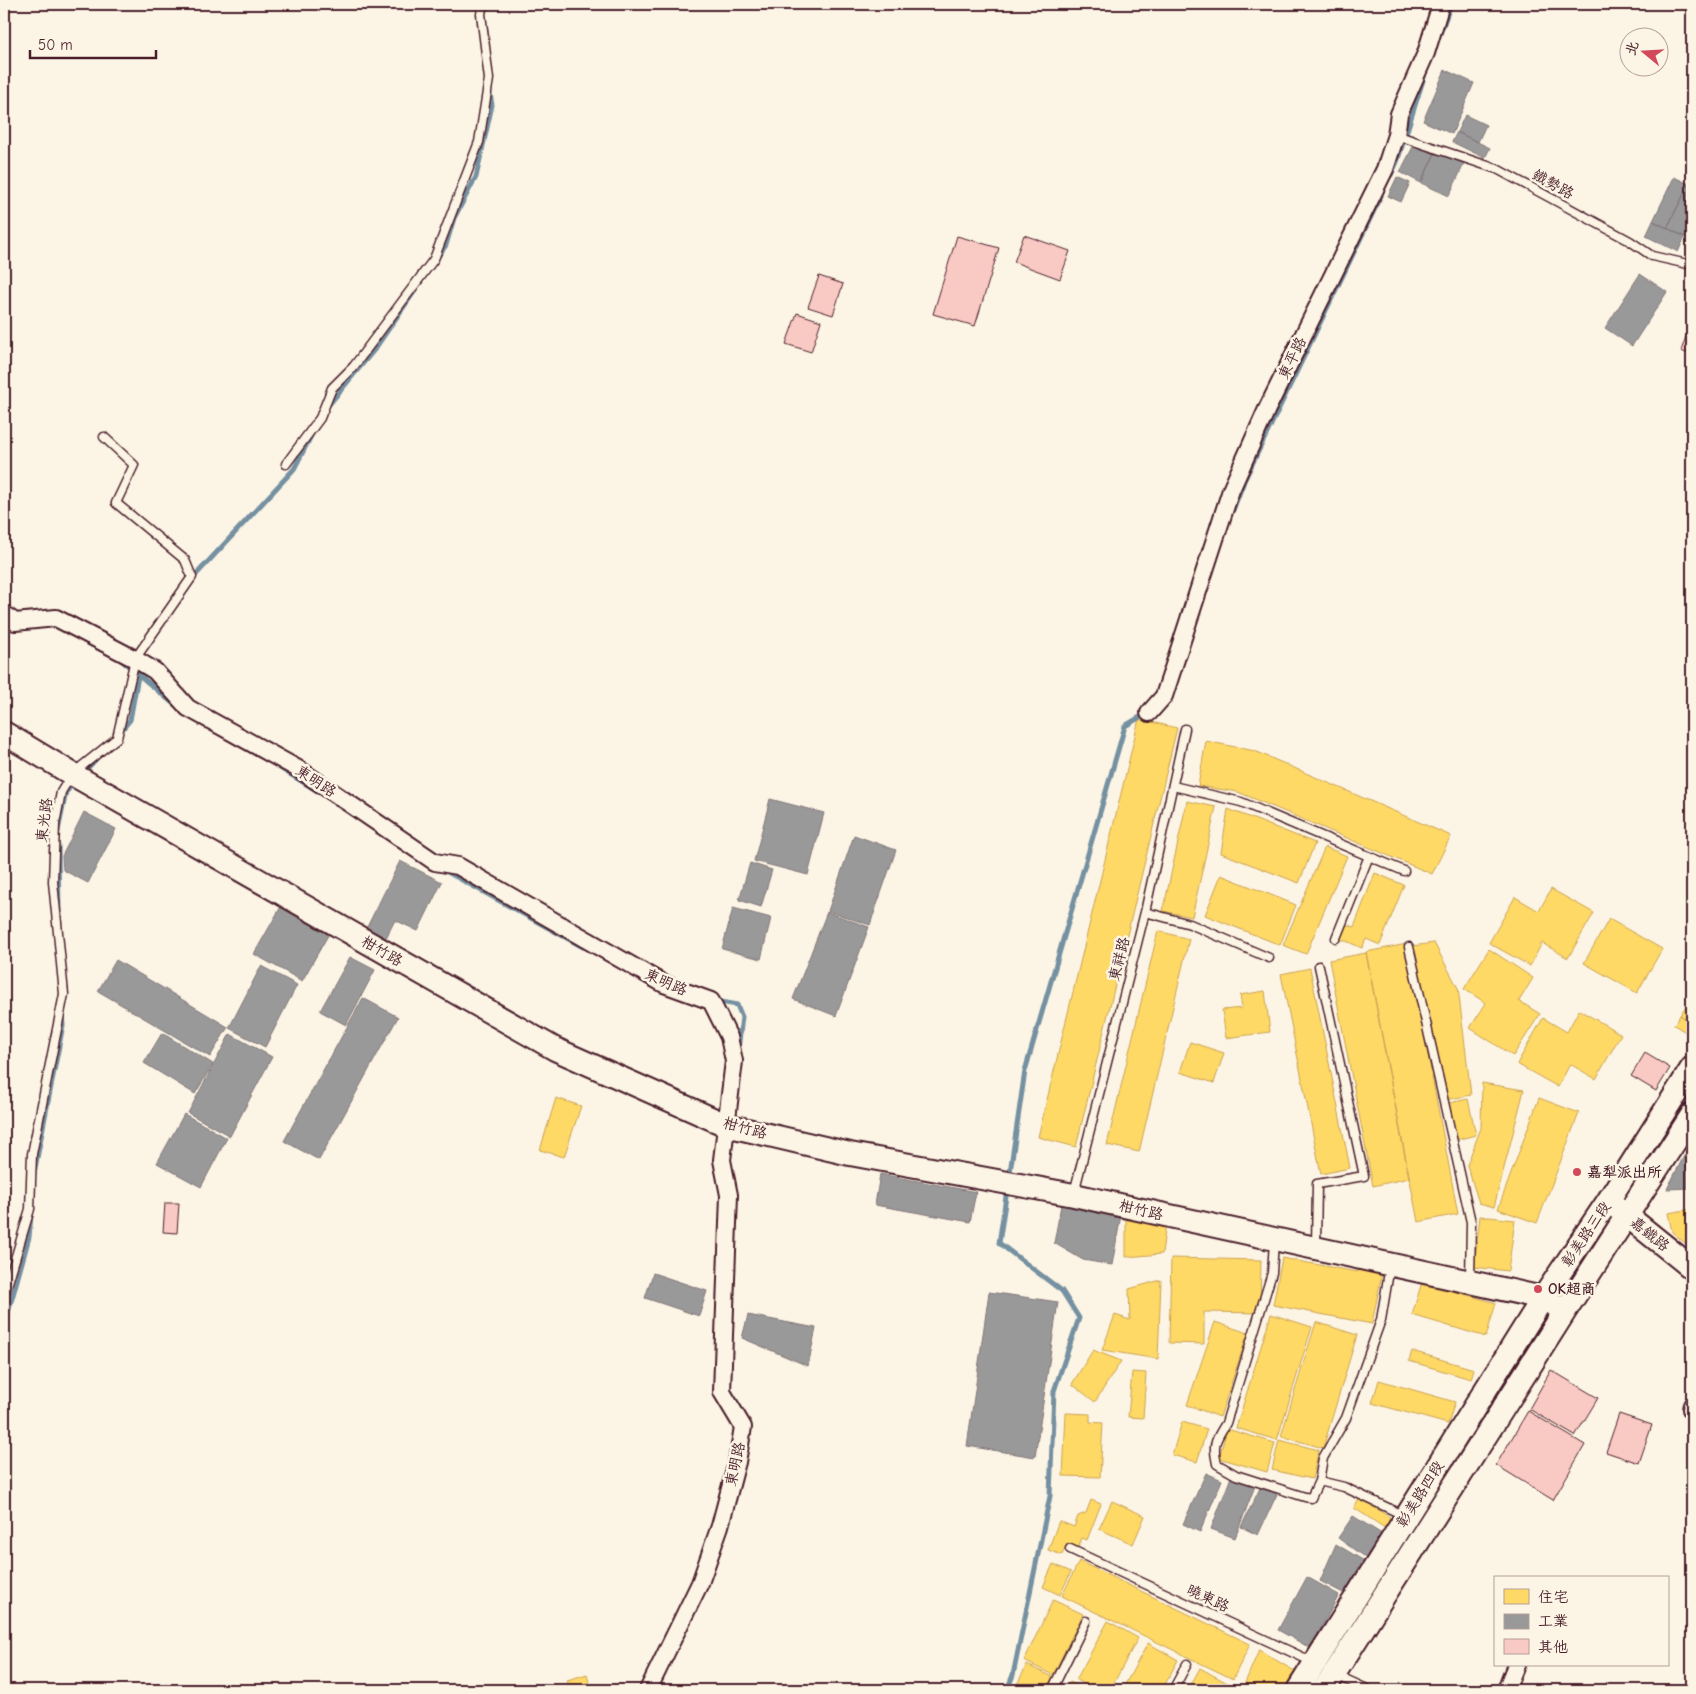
<svg xmlns="http://www.w3.org/2000/svg" width="1696" height="1694" font-family="'Comic Neue','LXGW WenKai TC',sans-serif">
<style>
.homes{fill:#ffd966;stroke:#c9a154}
.industry{fill:#999;stroke:#817478}
.lines{fill:none;stroke-linecap:round;stroke-linejoin:round}
.stream{stroke:#7490a1;stroke-width:5}
.building{fill:#f9c9c4;stroke:#4a1f2b}
.lane-casing{stroke:#4a1f2b;stroke-width:11}
.street-casing{stroke:#4a1f2b;stroke-width:20}
.secondary-casing{stroke:#4a1f2b;stroke-width:26}
.lane{stroke:#fcf5e5;stroke-width:8}
.street{stroke:#fcf5e5;stroke-width:16}
.secondary{stroke:#fcf5e5;stroke-width:22}
.poi-dot{fill:#d1495b;stroke:#fcf5e5;stroke-width:2}
.labels{text-anchor:middle;dominant-baseline:central;stroke-width:5;stroke-linejoin:round;paint-order:stroke}
.street-label{font-size:15px;fill:#4a1f2b;stroke:#fcf5e5}
.poi-label{font-size:15px;font-weight:bold;fill:#4a1f2b;stroke:#fcf5e5;text-anchor:start}
</style>
<rect width="100%" height="100%" fill="#fcf5e5"/>
<filter id="ink" filterUnits="userSpaceOnUse"><feTurbulence type="fractalNoise" baseFrequency=".02" numOctaves="2"/><feDisplacementMap in="SourceGraphic" scale="10" xChannelSelector="R" yChannelSelector="G"/><feConvolveMatrix kernelMatrix="1 2 1 2 8 2 1 2 1" color-interpolation-filters="sRGB"/></filter>
<g filter="url(#ink)">
<path class="homes" d="M1139,719L1177,728L1076,1147L1038,1137Z
M1206,741L1255,751L1451,836L1432,874L1238,792L1198,786Z
M1187,801L1216,807L1192,917L1163,911Z
M1228,809L1315,843L1299,883L1221,853Z
M1325,847L1347,856L1306,954L1283,945Z
M1375,873L1404,885L1380,945L1366,939L1362,948L1339,938L1344,924L1354,927Z
M1221,875L1296,905L1280,945L1205,915Z
M1551,889L1594,913L1568,958L1542,943L1530,966L1489,943L1515,897L1539,911Z
M1609,919L1662,949L1637,993L1584,963Z
M1158,931L1189,939L1139,1152L1107,1145Z
M1434,943L1458,988L1471,1095L1445,1100L1412,946Z
M1407,944L1458,1214L1418,1222L1366,952Z
M1489,949L1533,978L1519,1001L1540,1014L1513,1056L1470,1028L1486,1003L1464,989Z
M1366,953L1409,1178L1373,1186L1329,960Z
M1310,968L1350,1168L1321,1174L1281,974Z
M1265,991L1270,1032L1226,1038L1222,1010L1242,1008L1240,995Z
M1692,996V1010L1686,1006Z
M1686,1006L1692,1010V1023L1680,1015Z
M1579,1010L1621,1034L1596,1079L1570,1064L1558,1087L1517,1064L1543,1018L1567,1032Z
M1680,1015L1692,1023V1036L1674,1025Z
M1190,1042L1224,1053L1214,1083L1180,1072Z
M1482,1083L1524,1090L1494,1207L1479,1203L1467,1165L1481,1128Z
M556,1098L581,1106L564,1157L540,1150Z
M1539,1098L1579,1113L1537,1223L1498,1209Z
M1468,1099L1476,1135L1456,1140L1449,1103Z
M1692,1209V1249L1672,1232L1668,1213Z
M1480,1216L1515,1220L1508,1271L1474,1267Z
M1126,1219L1166,1222L1162,1254L1126,1257Z
M1171,1258L1261,1260L1260,1313L1204,1312V1344L1169,1343Z
M1282,1258L1357,1272L1358,1268L1382,1273L1372,1324L1273,1305Z
M1161,1280L1158,1359L1102,1350L1115,1315L1130,1320L1129,1289Z
M1422,1282L1496,1303L1486,1337L1412,1315Z
M1271,1314L1312,1327L1277,1440L1236,1428Z
M1215,1322L1248,1333L1220,1417L1187,1405Z
M1316,1322L1357,1335L1323,1448L1281,1436Z
M1093,1350L1121,1361L1095,1402L1072,1384Z
M1412,1351L1474,1369L1471,1379L1409,1361Z
M1132,1372L1146,1373L1143,1418L1128,1417Z
M1379,1380L1455,1402L1448,1424L1372,1403Z
M1066,1413L1090,1414V1422L1103,1423L1100,1477L1063,1476Z
M1182,1422L1207,1429L1197,1462L1172,1455Z
M1227,1429L1275,1443L1267,1472L1219,1458Z
M1279,1440L1319,1450L1312,1479L1272,1470Z
M1360,1498L1394,1520L1388,1530L1354,1508Z
M1091,1500L1101,1504L1087,1540L1082,1538L1078,1547L1067,1543L1062,1555L1048,1550L1059,1521L1074,1527L1078,1516L1086,1513Z
M1112,1501L1145,1516L1133,1544L1099,1529Z
M1079,1561L1250,1644L1233,1679L1062,1596Z
M1053,1564L1071,1572L1060,1595L1043,1587Z
M1053,1600L1083,1614L1053,1675L1024,1661Z
M1108,1621L1138,1638L1110,1690H1095L1076,1680Z
M1148,1643L1178,1660L1162,1690H1122Z
M1259,1650L1296,1672L1285,1690H1242Z
M1027,1665L1053,1677L1046,1690H1014Z
M1200,1668L1231,1685L1227,1690H1188Z
M587,1674L591,1690H570L567,1680Z
M1070,1682L1086,1690H1066Z"/>
<path class="industry" d="M1445,70L1474,83L1452,134L1423,121Z
M1465,115L1486,125L1478,142L1457,132Z
M1457,132L1490,148L1485,158L1452,142Z
M1414,145L1436,151L1421,183L1400,172Z
M1436,151L1464,164L1449,196L1421,183Z
M1397,177L1410,183L1401,202L1388,196Z
M1674,177L1689,184L1667,228L1653,221Z
M1689,184L1692,186V222L1685,237L1667,228Z
M1653,221L1685,237L1678,252L1646,236Z
M1692,222V234L1688,231Z
M1640,274L1667,292L1632,346L1605,328Z
M770,799L824,813L808,875L754,861Z
M84,812L116,829L88,883L63,870L62,856Z
M854,835L896,850L870,925L828,911Z
M400,861L442,882L418,931L395,920L386,938L366,929Z
M750,863L772,870L761,907L739,900Z
M283,903L331,930L302,981L254,954Z
M733,908L771,918L761,959L722,949Z
M827,912L869,927L836,1016L793,999Z
M350,957L375,970L346,1025L320,1011Z
M116,960L228,1027L210,1057L98,991Z
M261,966L297,985L265,1047L229,1028Z
M363,998L398,1017L319,1160L284,1141Z
M162,1033L213,1064L195,1094L144,1063Z
M230,1034L272,1057L230,1136L188,1113Z
M184,1114L227,1138L201,1187L157,1163Z
M1685,1154L1692,1155V1188L1667,1189Z
M880,1174L976,1192L970,1222L875,1205Z
M1061,1205L1121,1215L1112,1265L1083,1260L1054,1243Z
M653,1273L707,1291L699,1316L645,1298Z
M989,1292L1058,1302L1035,1457L967,1446Z
M748,1315L816,1328L808,1366L742,1338Z
M1206,1473L1222,1480L1200,1532L1183,1524Z
M1231,1477L1255,1486L1235,1538L1211,1529Z
M1261,1486L1277,1494L1258,1535L1241,1527Z
M1353,1516L1385,1536L1367,1559L1338,1538Z
M1336,1544L1366,1562L1349,1596L1320,1581Z
M1307,1577L1339,1595L1310,1648L1278,1630Z"/>
<g class="lines">
<path class="stream" d="M1440,34L1451,4
M1391,175L1397,162L1424,77
M437,258L446,245L454,218L476,177L492,105L489,88
M327,407L374,350L414,292
M1233,510L1244,481L1381,196
M192,579L294,469L313,432
M120,659L175,705
M120,732L130,720L140,665
M280,768L316,790
M83,773L96,759
M58,831L66,792L74,783
M58,846L59,913
M444,870L583,947
M715,1001L737,1005L742,1017L738,1050
M34,1173L63,1025L62,1014
M1009,1179L1025,1071L1125,726L1147,713
M1007,1190L999,1243L1062,1291L1079,1318L1054,1391L1050,1496L1013,1675L1007,1690
M4,1327L29,1237L31,1216"/>
</g>
<path class="building" d="M1024,235L1070,251L1060,279L1014,262Z
M957,236L999,248L975,326L933,314Z
M819,276L843,284L833,315L808,307Z
M797,313L821,321L811,352L786,344Z
M1692,319V355L1681,351Z
M1645,1053L1670,1068L1656,1091L1631,1076Z
M165,1203H179L177,1233L163,1232Z
M1551,1370L1598,1398L1575,1436L1529,1409Z
M1528,1411L1585,1445L1553,1500L1496,1465Z
M1619,1414L1652,1425L1639,1463L1606,1452Z"/>
<g class="lines">
<defs>
<path id="lane" d="M1396,135L1497,169L1630,241L1652,256L1692,265
M286,464L320,418L332,388L354,366L434,259L479,142L489,79L481,14L483,4
M1173,786L1241,802L1404,871
M1145,912L1190,924L1269,958
M1336,938L1369,856
M1409,947L1471,1222L1470,1280
M1074,1193L1145,912L1185,729
M1274,1241L1272,1273L1226,1423C1216,1440 1212,1443 1217,1464L1236,1475L1305,1497L1311,1498L1319,1481L1323,1458L1346,1418L1381,1320L1390,1266
M1316,1246L1317,1184L1364,1176L1319,966
M4,1296L30,1209L32,1154L64,994L53,882L55,824L61,792L72,774L117,738L135,659L192,577L185,560L116,503L134,465L104,437
M1319,1481L1344,1487L1405,1516
M1070,1549L1313,1662
M1336,1675L1369,1690
M1052,1690L1086,1621
M1173,1690L1187,1664"/>
<path id="street" d="M4,614L15,622L56,618L135,659L155,671L188,708L300,770L435,862L458,866L664,984L711,1001L729,1037L734,1061L722,1160L729,1195L722,1392L743,1427L737,1462L720,1526L700,1583L648,1690
M1149,713L1164,696L1231,490L1267,409L1385,169L1396,135L1399,114L1426,53L1441,4
M1691,1409L1692,1405
M1506,1690L1516,1665"/>
<path id="secondary" d="M4,733L72,774L555,1049L726,1125L850,1154L1074,1195L1543,1298L1565,1311
M1615,1206L1692,1268
M1298,1690L1543,1298L1608,1201L1692,1068
M1324,1690L1565,1311L1692,1115"/>
</defs>
<use href="#lane" class="lane-casing"/>
<use href="#street" class="street-casing"/>
<use href="#secondary" class="secondary-casing"/>
<use href="#lane" class="lane"/>
<use href="#street" class="street"/>
<use href="#secondary" class="secondary"/>
</g>
</g>
<g class="poi-dot">
<circle cx="1577" cy="1172" r="5"/>
<circle cx="1538" cy="1289" r="5"/>
</g>
<g class="labels">
<g class="street-label">
<text transform="translate(1553 184) rotate(29)">鐵勢路</text>
<text transform="translate(1292 358) rotate(-64)">東平路</text>
<text transform="translate(316 781) rotate(33)">東明路</text>
<text transform="translate(44 820) rotate(-83)">東光路</text>
<text transform="translate(382 951) rotate(30)">柑竹路</text>
<text transform="translate(1119 959) rotate(-76)">東祥路</text>
<text transform="translate(666 982) rotate(24)">東明路</text>
<text transform="translate(745 1128) rotate(15)">柑竹路</text>
<text transform="translate(1141 1210) rotate(13)">柑竹路</text>
<text transform="translate(1586 1234) rotate(-56)">彰美路三段</text>
<text transform="translate(1650 1234) rotate(39)">嘉鐵路</text>
<text transform="translate(735 1464) rotate(-78)">東明路</text>
<text transform="translate(1420 1494) rotate(-58)">彰美路四段</text>
<text transform="translate(1208 1598) rotate(25)">曉東路</text>
</g>
<g class="poi-label">
<text x="1587" y="1172">嘉犁派出所</text>
<text x="1548" y="1289">OK超商</text>
</g>
</g>
<rect width="1696" height="1694" fill="none" stroke="#fcf5e5" stroke-width="20"/>
<rect x="10" y="10" width="1676" height="1674" fill="none" stroke="#4a1f2b" stroke-width="2" filter="url(#ink)"/>
<rect x="1494" y="1576" width="175" height="90" fill="#fcf5e5" stroke="#b59f9b"/>
<rect x="1504" y="1589" width="25" height="15" fill="#ffd966" stroke="#b59f9b"/>
<text x="1538" y="1602" font-size="15" fill="#4a1f2b">住宅</text>
<rect x="1504" y="1614" width="25" height="15" fill="#999999" stroke="#b59f9b"/>
<text x="1538" y="1626" font-size="15" fill="#4a1f2b">工業</text>
<rect x="1504" y="1639" width="25" height="15" fill="#f9c9c4" stroke="#b59f9b"/>
<text x="1538" y="1652" font-size="15" fill="#4a1f2b">其他</text>
<g transform="translate(1644 52) rotate(288)"><circle r="24" fill="#fcf5e5" stroke="#b59f9b"/>
<path d="M0-4L9 19L0 12L-9 19Z" fill="#d1495b"/>
<text y="-8" font-size="14" font-weight="bold" text-anchor="middle" fill="#4a1f2b">北</text>
</g>
<path d="M30 50v8h126v-8" fill="none" stroke="#4a1f2b" stroke-width="2.5"/>
<text x="38" y="50" font-size="15" fill="#4a1f2b" stroke="#fcf5e5" stroke-width="4" paint-order="stroke">50 m</text>
</svg>
